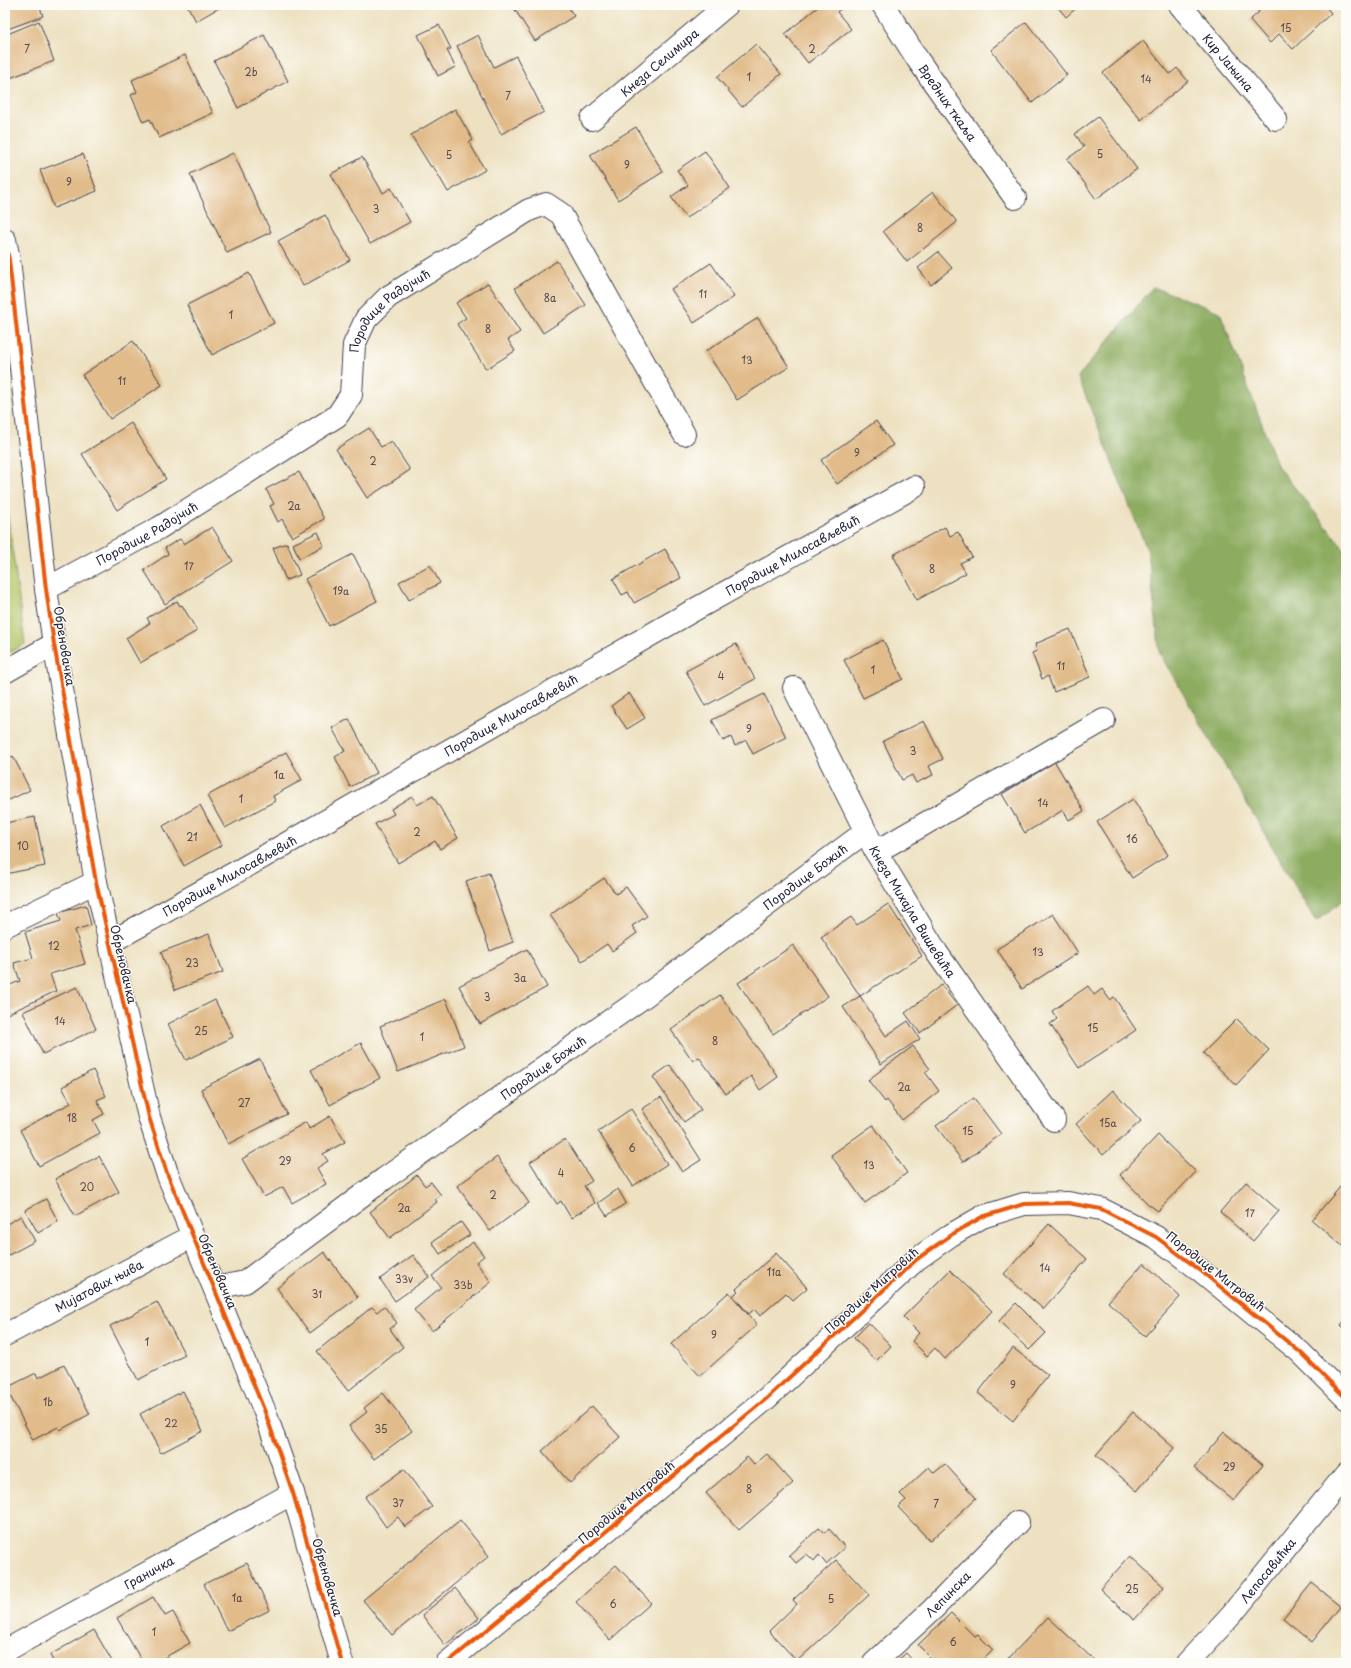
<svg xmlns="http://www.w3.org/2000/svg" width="1351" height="1668" font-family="'Playpen Sans',sans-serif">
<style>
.green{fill:#b2c86c;stroke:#6a7554}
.forest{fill:#8dac60;stroke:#58674e}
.building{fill:#e1bb89}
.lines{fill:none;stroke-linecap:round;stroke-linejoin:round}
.street-casing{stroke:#403f4f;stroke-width:24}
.street{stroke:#fff;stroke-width:22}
.cycleway-casing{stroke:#fdfcf7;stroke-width:6}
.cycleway{stroke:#e8590c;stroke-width:4}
.labels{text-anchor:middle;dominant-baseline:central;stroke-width:3;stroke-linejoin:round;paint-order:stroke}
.number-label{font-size:10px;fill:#52484e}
.street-label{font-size:12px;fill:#22223b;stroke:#fdfcf7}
</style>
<rect width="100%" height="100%" fill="#fdfcf7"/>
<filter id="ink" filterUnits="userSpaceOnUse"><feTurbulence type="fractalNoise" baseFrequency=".025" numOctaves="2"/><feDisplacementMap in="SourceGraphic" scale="8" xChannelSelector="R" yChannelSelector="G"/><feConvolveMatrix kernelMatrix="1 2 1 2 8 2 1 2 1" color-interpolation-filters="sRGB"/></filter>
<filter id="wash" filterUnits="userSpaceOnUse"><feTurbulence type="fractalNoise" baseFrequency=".012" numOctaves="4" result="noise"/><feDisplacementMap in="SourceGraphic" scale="16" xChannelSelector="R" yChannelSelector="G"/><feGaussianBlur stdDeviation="0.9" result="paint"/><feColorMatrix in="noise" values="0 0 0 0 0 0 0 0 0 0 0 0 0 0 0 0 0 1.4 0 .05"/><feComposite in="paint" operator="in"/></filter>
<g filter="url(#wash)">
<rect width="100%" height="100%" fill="#ede1c1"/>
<path class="green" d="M5,495L25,644L5,655Z"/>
<path class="forest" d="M1153,287L1220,312L1278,467L1346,551V898L1316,922L1160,654L1148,552L1078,377Z"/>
<g id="blocks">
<path class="building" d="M5,5H39L43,16L5,30Z
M187,5H224L196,21Z
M512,5H567L574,16L535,41Z
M820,5H845L837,12L851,29L808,63L785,34Z
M1056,5H1080L1066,17Z
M1252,5H1324L1331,13L1293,49L1279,34L1270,43L1250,20L1259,12Z
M39,21L54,61L5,80V35Z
M1026,22L1067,75L1032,103L991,50Z
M439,25L451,49L447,50L455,67L438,76L418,35Z
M264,35L288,81L238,108L214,61Z
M478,35L494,67L516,56L544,112L501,134L457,46Z
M1143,41L1170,74L1177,68L1188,81L1141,120L1103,73Z
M756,44L781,74L742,107L717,77Z
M185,55L213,113L159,138L150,119L143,122L131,95L137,92L132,80Z
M455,109L473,140L469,142L485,170L448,192L433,166L431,167L411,135Z
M1098,117L1137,169L1096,199L1067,159L1084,147L1075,134Z
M636,127L663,172L618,200L590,155Z
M705,151L730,188L686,218L671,197L688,185L677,170Z
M233,153L271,232L227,253L190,174Z
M83,154L97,191L54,208L40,170Z
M362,157L383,193L391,188L410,222L370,244L331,174Z
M933,192L957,222L907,262L883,231Z
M325,215L350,260L303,286L278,241Z
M938,252L952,268L931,285L918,268Z
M557,261L586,305L543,333L515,288Z
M711,263L734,297L694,323L671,289Z
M249,273L274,323L212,355L187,305Z
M488,283L520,332L508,340L515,351L486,369L457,324L466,318L456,303Z
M758,318L789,367L737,400L706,351Z
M133,341L162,385L110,419L82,375Z
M5,359L9,371L5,372Z
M876,421L893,445L837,484L821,460Z
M131,423L166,479L117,510L82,454Z
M369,428L381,447L391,441L410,470L367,498L336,449Z
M299,472L324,519L292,537L282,519L278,522L270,506L274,504L266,489Z
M212,527L233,561L165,604L144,570L168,554L165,548L180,539L184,544Z
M945,527L950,536L958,532L972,557L960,563L966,573L917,600L893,555Z
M318,532L324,546L299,558L293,544Z
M287,543L300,575L286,580L273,548Z
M665,549L681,578L634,603L628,592L622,595L613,579Z
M353,554L377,601L329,626L305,579Z
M430,565L440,583L409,600L399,582Z
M177,601L180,606L182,605L197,631L140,663L126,638L150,623L147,618Z
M1070,629L1090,677L1054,692L1048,676L1042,679L1032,653L1037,651L1035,644Z
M883,640L903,679L863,698L844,660Z
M736,644L755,679L705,706L686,671Z
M629,693L645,718L627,729L611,706Z
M764,694L786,737L753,754L746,740L735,746L731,737L723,741L712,720Z
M349,719L377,773L350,787L335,757L345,751L332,728Z
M924,721L943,759L929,766L933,775L916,783L912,775L902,780L883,741Z
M286,752L302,780L273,796L275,801L225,828L207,796Z
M13,756L30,790L5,802V760Z
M1055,762L1084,811L1069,820L1063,810L1025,833L1002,794Z
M412,796L417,805L433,796L458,838L440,849L435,841L398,863L375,824L394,814L391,809Z
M1133,799L1168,855L1132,878L1097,822Z
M200,805L222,845L184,866L163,826Z
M35,817L45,866L5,874V823Z
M489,873L513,942L490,951L466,881Z
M604,878L616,894L626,887L647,916L632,926L637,933L612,951L607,944L582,961L550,915Z
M888,904L922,956L860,996L886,1036L908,1021L920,1039L881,1064L843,1007L860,996L821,937L851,917L857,925Z
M86,905L91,925L75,930L85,964L50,974L56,991L5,1015V987L20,981L14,963L33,958L25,932L61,921L58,913Z
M1053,914L1078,953L1022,989L997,949Z
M209,934L223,972L175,990L161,952Z
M793,945L828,996L773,1034L738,983Z
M527,949L547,987L480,1024L459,986Z
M941,985L957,1005L920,1033L905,1013Z
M1088,986L1094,995L1102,989L1110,1000L1114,997L1136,1030L1079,1068L1050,1024L1057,1019L1052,1011Z
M77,987L96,1029L43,1054L23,1012Z
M720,995L778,1077L760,1090L751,1076L726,1094L699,1057L693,1061L671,1030Z
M446,999L464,1046L398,1072L380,1026Z
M215,1000L233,1037L186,1060L168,1024Z
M1237,1019L1269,1050L1236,1085L1203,1053Z
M361,1043L380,1078L330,1105L311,1070Z
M913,1046L930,1069L925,1072L939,1091L902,1120L887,1100L885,1102L868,1080Z
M260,1059L287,1114L228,1144L201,1089Z
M670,1065L701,1110L684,1122L653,1077Z
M93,1070L106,1096L97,1100L104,1114L93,1120L100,1133L39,1166L20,1130L71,1103L62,1087Z
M1113,1090L1141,1121L1103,1155L1076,1124Z
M661,1097L701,1160L682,1172L642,1109Z
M974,1098L1001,1134L963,1162L936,1126Z
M631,1109L667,1164L633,1186L598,1131Z
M330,1116L345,1142L323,1154L328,1161L317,1168L326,1184L292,1203L283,1187L264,1197L242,1159L306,1122L309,1129Z
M873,1125L907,1173L865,1203L831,1155Z
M1158,1135L1196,1172L1158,1211L1148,1204L1120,1175Z
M565,1139L592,1181L584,1186L595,1203L571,1218L561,1201L557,1204L530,1162Z
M99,1156L119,1192L75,1216L55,1179Z
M497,1157L529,1203L490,1231L457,1186Z
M417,1175L425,1186L431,1182L441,1195L435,1199L437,1202L390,1238L370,1212Z
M1346,1180V1249L1312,1220Z
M1246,1182L1279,1211L1253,1241L1220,1212Z
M618,1189L626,1203L607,1216L598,1203Z
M46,1199L58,1221L38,1233L25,1210Z
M21,1216L35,1241L5,1257V1225Z
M461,1222L470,1235L440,1254L432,1242Z
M1049,1224L1087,1259L1043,1309L1004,1274Z
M473,1242L484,1256L476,1262L491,1282L432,1331L414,1310L441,1287L432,1276Z
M324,1252L358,1297L310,1333L277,1288Z
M776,1253L807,1288L793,1300L786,1293L760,1316L754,1309L749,1314L733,1296L738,1291L736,1289Z
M413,1255L429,1277L395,1301L380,1279Z
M1144,1263L1180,1297L1145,1336L1108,1302Z
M950,1270L992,1311L945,1359L935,1348L927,1356L912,1341L919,1333L903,1317Z
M729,1292L757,1325L700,1376L671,1344Z
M157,1302L185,1355L138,1380L110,1326Z
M1016,1303L1046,1333L1029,1350L999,1321Z
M384,1306L397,1323L390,1329L403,1347L348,1391L317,1351L372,1307L377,1312Z
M1346,1320V1331L1341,1326Z
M869,1323L891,1346L876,1361L854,1338Z
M1013,1348L1048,1375L1013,1421L978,1393Z
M64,1365L90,1414L60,1430L58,1427L33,1440L6,1388L36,1373L38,1378Z
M183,1391L203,1431L161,1453L140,1414Z
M383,1393L412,1431L374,1459L349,1426L367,1412L364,1408Z
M592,1406L620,1437L570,1483L542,1451Z
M1133,1412L1174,1448L1137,1491L1096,1455Z
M1224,1432L1263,1465L1234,1501L1194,1468Z
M767,1454L793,1483L739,1530L706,1493L747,1457L754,1465Z
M945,1464L976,1498L930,1541L898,1507L906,1500L900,1494L929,1467L934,1473Z
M404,1469L432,1507L405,1527L398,1517L386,1527L365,1497Z
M460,1520L489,1556L392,1635L363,1600Z
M819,1528L824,1533L829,1529L845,1547L826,1564L819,1555L814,1561L807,1554L796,1563L789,1555Z
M1130,1556L1164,1587L1134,1620L1100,1589Z
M836,1560L869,1595L797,1661L769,1631L797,1604L793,1600Z
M247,1563L270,1610L227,1631L204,1584Z
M616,1565L651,1603L610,1640L576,1602Z
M1312,1583L1341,1606L1312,1642L1283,1618Z
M455,1588L479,1618L445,1645L422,1615Z
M153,1597L165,1616L173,1612L190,1643L155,1663H143L117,1618Z
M951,1613L975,1637L978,1635L993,1650L980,1663H936L918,1645Z
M1048,1617L1095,1661L1093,1663H1012L1008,1659Z
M94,1630L113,1663H54L50,1655Z
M906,1653L915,1663H895Z"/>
</g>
</g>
<g filter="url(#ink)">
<use href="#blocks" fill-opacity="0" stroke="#403f4f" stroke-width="1"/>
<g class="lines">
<defs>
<g id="street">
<path id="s1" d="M883,5L918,60L1015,198"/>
<path id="s2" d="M1180,5L1276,119"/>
<path id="s3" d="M592,119L727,5"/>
<path d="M5,240L9,260L46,589L54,644L96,882L149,1117L167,1173L265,1412L293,1493L342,1663"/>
<path id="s4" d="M46,589L159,528L337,416L351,395L354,345L366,319L388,297L529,210L546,204L561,214L684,434"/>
<path d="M5,672L54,644"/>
<path id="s5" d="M794,688L876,852L937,953L1054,1120"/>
<path d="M876,852L1104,720"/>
<path d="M5,926L96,882"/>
<path id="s6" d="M109,943L263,857L694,610L914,487"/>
<path id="s7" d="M215,1288L245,1282L384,1179L645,996L865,832"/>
<path id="s8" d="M5,1335L193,1236"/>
<path id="s9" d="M5,1651L293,1493"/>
<path d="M447,1663L766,1399L917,1259L951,1235L982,1217L1024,1204L1068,1203L1101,1209L1156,1237L1201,1271L1300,1352L1346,1398"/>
<path id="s10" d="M874,1663L933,1609L1018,1522"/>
<path id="s11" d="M1187,1663L1232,1614L1346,1474"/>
</g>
</defs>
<use href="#street" class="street-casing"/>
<use href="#street" class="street"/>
<defs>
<path id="cycleway" d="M5,240L9,260L46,589L54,644L96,882L149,1117L167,1173L265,1412L293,1493L342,1663
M447,1663L766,1399L917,1259L951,1235L982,1217L1024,1204L1068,1203L1101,1209L1156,1237L1201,1271L1300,1352L1346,1398"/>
</defs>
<use href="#cycleway" class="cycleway-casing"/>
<use href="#cycleway" class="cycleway"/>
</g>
</g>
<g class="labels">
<g class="number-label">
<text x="1286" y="27">15</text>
<text x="27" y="48">7</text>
<text x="812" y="48">2</text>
<text x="251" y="71">2b</text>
<text x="749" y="76">1</text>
<text x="1146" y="78">14</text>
<text x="508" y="95">7</text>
<text x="1100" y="153">5</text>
<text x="449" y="154">5</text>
<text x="627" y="164">9</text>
<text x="69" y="181">9</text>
<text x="376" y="208">3</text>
<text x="920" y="227">8</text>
<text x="703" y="293">11</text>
<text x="550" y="297">8a</text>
<text x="231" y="314">1</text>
<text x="488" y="328">8</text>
<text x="747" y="359">13</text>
<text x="122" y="380">11</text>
<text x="857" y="452">9</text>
<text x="373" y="460">2</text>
<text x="294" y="505">2a</text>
<text x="189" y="565">17</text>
<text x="932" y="568">8</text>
<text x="341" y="590">19a</text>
<text x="1061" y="665">11</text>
<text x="873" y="669">1</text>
<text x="721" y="675">4</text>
<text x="749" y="728">9</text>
<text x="913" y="750">3</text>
<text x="279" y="774">1a</text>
<text x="241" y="798">1</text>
<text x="1043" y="802">14</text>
<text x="417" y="831">2</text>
<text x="192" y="836">21</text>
<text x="1132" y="838">16</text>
<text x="23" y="845">10</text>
<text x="54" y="945">12</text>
<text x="1038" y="951">13</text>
<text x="192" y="962">23</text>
<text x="520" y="977">3a</text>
<text x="487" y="996">3</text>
<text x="60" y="1020">14</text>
<text x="1093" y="1027">15</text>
<text x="201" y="1030">25</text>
<text x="422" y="1036">1</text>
<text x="715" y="1040">8</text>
<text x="904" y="1086">2a</text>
<text x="244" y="1102">27</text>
<text x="72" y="1117">18</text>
<text x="1108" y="1122">15a</text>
<text x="968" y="1130">15</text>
<text x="632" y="1147">6</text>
<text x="285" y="1160">29</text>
<text x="869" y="1164">13</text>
<text x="561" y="1172">4</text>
<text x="87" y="1186">20</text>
<text x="493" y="1194">2</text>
<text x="404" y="1207">2a</text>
<text x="1250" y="1212">17</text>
<text x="1045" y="1267">14</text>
<text x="774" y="1271">11a</text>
<text x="404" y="1278">33v</text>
<text x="463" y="1284">33b</text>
<text x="317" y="1293">31</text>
<text x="714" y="1334">9</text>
<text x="147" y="1341">1</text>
<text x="1013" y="1384">9</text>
<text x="48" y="1401">1b</text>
<text x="171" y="1422">22</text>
<text x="381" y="1428">35</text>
<text x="1229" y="1466">29</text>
<text x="749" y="1488">8</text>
<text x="398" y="1502">37</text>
<text x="936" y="1503">7</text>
<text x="1132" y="1588">25</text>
<text x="237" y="1597">1a</text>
<text x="831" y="1598">5</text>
<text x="613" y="1603">6</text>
<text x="154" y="1631">1</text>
<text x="953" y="1641">6</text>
</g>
<g class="street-label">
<text stroke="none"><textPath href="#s3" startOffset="88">Кнеза Селимира</textPath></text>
<text stroke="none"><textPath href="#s2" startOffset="75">Кир Јањина</textPath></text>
<text stroke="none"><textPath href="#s1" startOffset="117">Вредних ткаља</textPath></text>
<text stroke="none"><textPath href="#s4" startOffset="464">Породице Радојчић</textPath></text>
<text stroke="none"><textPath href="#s4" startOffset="115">Породице Радојчић</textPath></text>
<text stroke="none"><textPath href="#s6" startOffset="786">Породице Милосављевић</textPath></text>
<text transform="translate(65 646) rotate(81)">Обреновачка</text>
<text stroke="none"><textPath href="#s6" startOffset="462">Породице Милосављевић</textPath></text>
<text stroke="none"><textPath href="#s6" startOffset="138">Породице Милосављевић</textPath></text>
<text stroke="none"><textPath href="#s7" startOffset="722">Породице Божић</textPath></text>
<text stroke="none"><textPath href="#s5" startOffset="253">Кнеза Михајла Вишевића</textPath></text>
<text transform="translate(124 964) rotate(77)">Обреновачка</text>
<text stroke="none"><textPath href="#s7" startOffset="398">Породице Божић</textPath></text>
<text transform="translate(218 1271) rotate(67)">Обреновачка</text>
<text transform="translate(1216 1271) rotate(38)">Породице Митровић</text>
<text stroke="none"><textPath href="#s8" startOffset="106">Мијатових њива</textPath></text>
<text transform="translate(871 1290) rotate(-42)">Породице Митровић</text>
<text transform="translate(626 1502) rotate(-40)">Породице Митровић</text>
<text stroke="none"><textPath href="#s11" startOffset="123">Лепосавићка</textPath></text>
<text stroke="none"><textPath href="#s9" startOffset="164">Граничка</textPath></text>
<text transform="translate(328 1577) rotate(74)">Обреновачка</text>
<text stroke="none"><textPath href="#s10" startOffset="101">Лепинска</textPath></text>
</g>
</g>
<rect width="1351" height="1668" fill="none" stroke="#fdfcf7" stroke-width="20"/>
</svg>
